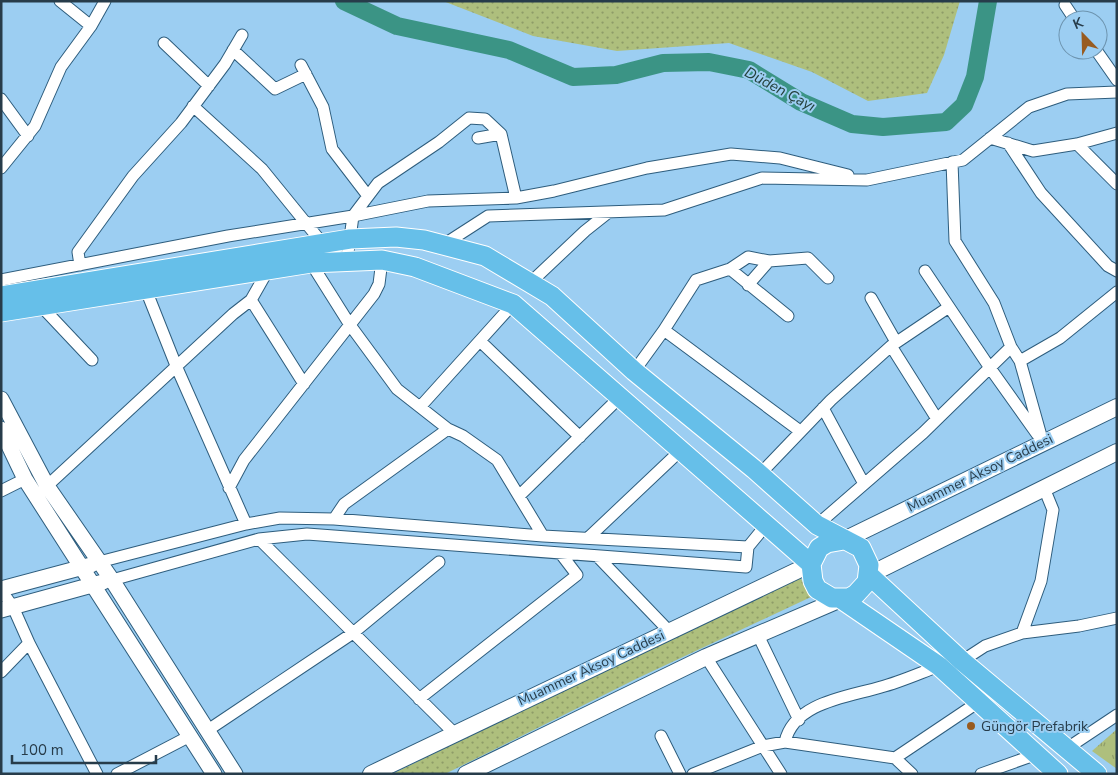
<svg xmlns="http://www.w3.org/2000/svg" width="1118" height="775" font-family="'Nunito Sans',sans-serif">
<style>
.grass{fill:url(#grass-dots)}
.park{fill:url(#park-tufts)}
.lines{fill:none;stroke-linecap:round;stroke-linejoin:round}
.river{stroke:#3b9485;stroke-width:18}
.minor-casing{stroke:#2e5d7d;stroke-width:13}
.tertiary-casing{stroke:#2e5d7d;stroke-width:17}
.secondary-casing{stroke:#2e5d7d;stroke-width:18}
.primary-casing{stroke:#fff;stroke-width:21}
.minor{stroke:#fff;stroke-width:11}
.tertiary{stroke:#fff;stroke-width:15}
.secondary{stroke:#fff;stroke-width:16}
.primary{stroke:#66bfe9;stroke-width:19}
.poi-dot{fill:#985b1f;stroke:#9ccef2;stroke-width:2}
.labels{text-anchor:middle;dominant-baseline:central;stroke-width:4;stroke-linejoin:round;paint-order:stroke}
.street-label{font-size:14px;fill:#273c4a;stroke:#9ccef2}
.poi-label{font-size:14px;fill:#273c4a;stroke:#9ccef2;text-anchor:start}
.water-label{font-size:15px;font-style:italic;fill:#24403b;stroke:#9ccef2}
</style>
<defs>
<pattern id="grass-dots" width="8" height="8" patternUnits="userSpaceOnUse" patternTransform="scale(1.25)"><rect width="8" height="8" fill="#aebf7d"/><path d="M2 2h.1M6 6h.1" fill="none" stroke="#8e9c68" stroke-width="1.8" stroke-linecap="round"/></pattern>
<pattern id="park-tufts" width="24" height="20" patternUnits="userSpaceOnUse" patternTransform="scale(1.25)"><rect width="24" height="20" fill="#aebf7d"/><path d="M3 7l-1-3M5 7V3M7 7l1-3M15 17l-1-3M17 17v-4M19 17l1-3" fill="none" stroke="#8e9c68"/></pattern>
</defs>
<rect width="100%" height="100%" fill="#9ccef2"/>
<path class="grass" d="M443,1H960L944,55L927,93L868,101L812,72L729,43L617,51L533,36Z
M799,575L811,597L638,678L445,774H392Z"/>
<path class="park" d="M1117,729V769L1092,751Z"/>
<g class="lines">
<path class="river" d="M344,1L397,26L509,50L573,77L616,75L663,63L709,62L749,70L801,102L852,124L883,127L946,122L964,105L975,77L988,1"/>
<defs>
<path id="minor" d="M60,1L91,26L105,1
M1065,5L1075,20
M164,43L209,86
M233,50L275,89L306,74
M1096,50L1117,80
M301,65L323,107L332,149L368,196
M1,99L28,136
M193,106L262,169L323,244
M478,138L501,134
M990,138L1033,151L1077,144L1117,133
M1008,143L1041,193L1108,266L1117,271
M1077,144L1117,184
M952,162L955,241L994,303L1011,347
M1,168L35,126L61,67L91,26
M443,245L488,216L664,210L762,178L867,180L963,160L1029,107L1067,94L1117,92
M347,260L353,216L428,201L516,198L554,191L647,168L731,154L780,158L848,175
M311,263L350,325L397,389L448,429L463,436L497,460L543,536
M80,265L78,252L133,176L181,123L225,64L242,35
M730,269L748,257L769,261L808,258L828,278
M925,271L990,368L1037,434
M1,280L228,236L353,216L378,183L439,142L469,118L485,119L501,134L516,198
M530,283L585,231L609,212
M748,285L769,261
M146,290L177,368L246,524
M871,298L896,342
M251,300L304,384
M42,307L92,360
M664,330L696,280L730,269L788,316
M480,341L580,437
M891,346L949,307
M1020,361L1060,338L1117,292
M635,370L664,330L800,431
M420,407L513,304
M823,408L864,484
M760,474L831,400L891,346L937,419
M47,486L233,314L251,300L268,270
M229,488L244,460L374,294L379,284L382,260
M1,491L25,479
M519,496L619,398
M334,519L344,504L448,429
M817,525L923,433L1011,347L1020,361L1043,443
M588,538L680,451
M259,539L454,733
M597,556L669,631
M99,562L246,524L280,518L334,519L543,536L748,547
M112,580L259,539L307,534L746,567L748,547L766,525
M1,590L13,607L29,643L97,774
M757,633L799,720
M1022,633L1041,581L1053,510L1044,488
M706,657L781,774
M962,661L985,646L1022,633L1079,626L1117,618
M1,672L29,643
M419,699L577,575L561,554
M208,730L353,633L439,562
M661,736L680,774
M785,742C794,702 848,697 881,687C900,682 920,673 939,666
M1066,749L1117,715
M895,758L980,701
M117,774L190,736
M693,774L763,746L785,742L895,758L912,774
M981,774L1037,754"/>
<path id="tertiary" d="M1,399L47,486L112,580L235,774
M1,429L25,479L214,774
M1,589L91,565
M1,610L103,582"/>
<path id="secondary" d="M844,540L1117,407
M869,575L1117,452
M371,774L811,564
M466,774L706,657L841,599"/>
<path id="primary" d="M1,296L350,239L396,237L424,240L485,256L552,296L634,371L754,469L817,525L861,548L869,565L867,582L856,594L849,598H832L817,589L813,581L811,564L819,548L827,543L844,540
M1,312L311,263L382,260L415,267L513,304L811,564
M869,575L962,661L1097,774
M841,599L939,666L1058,774"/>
</defs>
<use href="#minor" class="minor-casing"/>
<use href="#tertiary" class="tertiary-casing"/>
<use href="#secondary" class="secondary-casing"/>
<use href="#primary" class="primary-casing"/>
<use href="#minor" class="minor"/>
<use href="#tertiary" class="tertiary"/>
<use href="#secondary" class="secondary"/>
<use href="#primary" class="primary"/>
</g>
<circle class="poi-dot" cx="971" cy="726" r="5"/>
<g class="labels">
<g class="street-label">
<text transform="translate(980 473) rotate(-26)">Muammer Aksoy Caddesi</text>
<text transform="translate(591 668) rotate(-25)">Muammer Aksoy Caddesi</text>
</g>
<g class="poi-label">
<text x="981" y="726">Güngör Prefabrik</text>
</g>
<g class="water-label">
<text transform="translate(780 89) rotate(28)">Düden Çayı</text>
</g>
</g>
<rect width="1118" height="775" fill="none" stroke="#273c4a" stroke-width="5"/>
<g transform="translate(1083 35) rotate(337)"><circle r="24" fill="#9ccef2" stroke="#6d94af"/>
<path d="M0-4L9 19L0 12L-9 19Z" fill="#985b1f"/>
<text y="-8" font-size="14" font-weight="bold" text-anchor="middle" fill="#273c4a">K</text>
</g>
<path d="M12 755v8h144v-8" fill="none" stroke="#273c4a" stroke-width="2.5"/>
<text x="20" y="755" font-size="15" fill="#273c4a" stroke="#9ccef2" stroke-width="4" paint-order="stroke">100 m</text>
</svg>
